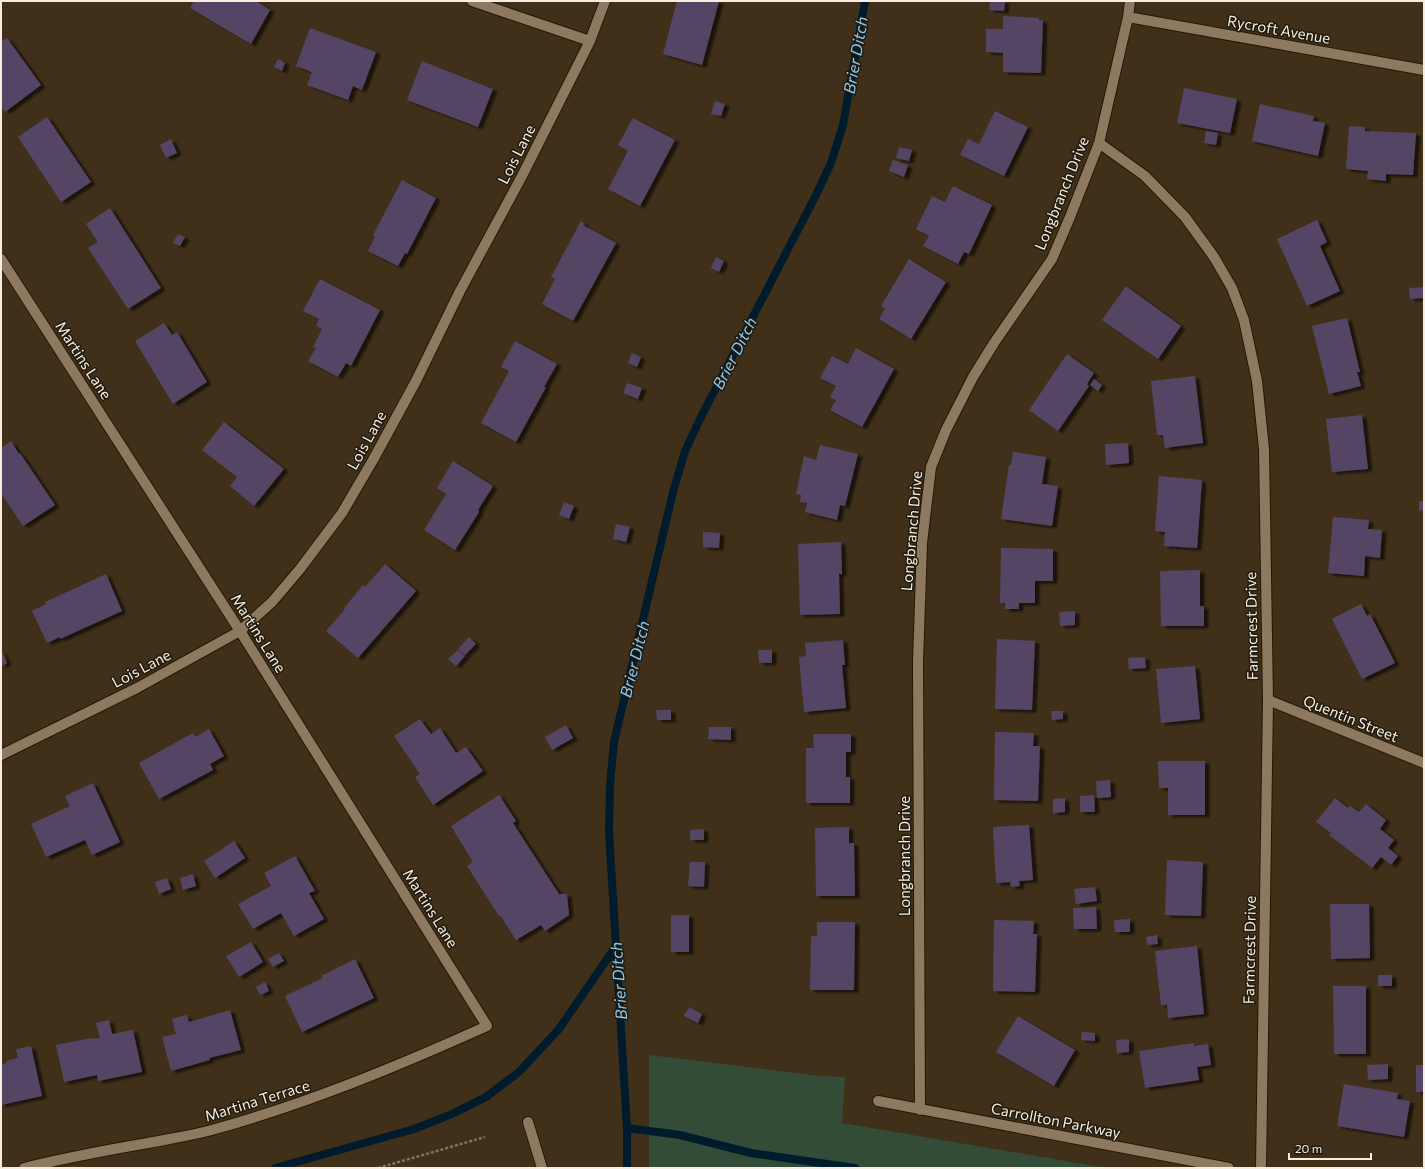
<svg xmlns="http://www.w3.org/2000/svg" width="1425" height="1169" font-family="Commissioner,sans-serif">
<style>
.green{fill:#334c37}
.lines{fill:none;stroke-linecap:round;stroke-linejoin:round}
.stream{stroke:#001c2c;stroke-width:8}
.building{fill:#554465;filter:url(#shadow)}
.minor-casing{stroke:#271702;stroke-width:12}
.path{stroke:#827360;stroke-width:2.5;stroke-dasharray:3 2;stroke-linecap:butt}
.minor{stroke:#8d795f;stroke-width:10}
.labels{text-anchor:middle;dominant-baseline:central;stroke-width:3;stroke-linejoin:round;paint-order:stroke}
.street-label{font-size:15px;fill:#f8eddf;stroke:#211a0f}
.water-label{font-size:16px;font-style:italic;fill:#88caf2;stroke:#211a0f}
</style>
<defs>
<filter id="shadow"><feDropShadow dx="4.5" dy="2.5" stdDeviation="1" flood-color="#0009"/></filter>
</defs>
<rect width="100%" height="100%" fill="#413019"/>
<path class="green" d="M649,1055L820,1076L845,1077L842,1123L1107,1168H649Z"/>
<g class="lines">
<path class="stream" d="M275,1168L414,1129L452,1114L486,1097L519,1072L559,1029L616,946
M627,1168V1128
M855,1168L751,1153L680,1135L627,1128L609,831L610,785L614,742L673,492L685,451L702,415L816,195L831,163L843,125L865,1"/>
</g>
<path class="building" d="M194,1H256L270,10L251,44L190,8Z
M677,1H719L702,65L663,54Z
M990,1H1005L1004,11L989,10Z
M1003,16L1039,18V20H1043L1041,73L1003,72V53L986,52V29H1003Z
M310,28L376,52L362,90L353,86L348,100L307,85L312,72L296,66Z
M7,38L41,85L5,112L1,106V42Z
M278,59L285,63L282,71L274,67Z
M422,61L493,89L478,127L407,100Z
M1184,88L1237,99L1230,133L1177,123Z
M715,101L725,104L721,116L711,114Z
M1260,104L1314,116L1313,121L1325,123L1318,156L1252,141Z
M995,111L1028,127L1004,176L960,155L968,139L979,144Z
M47,117L91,182L61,202L18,137Z
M633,118L675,140L640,206L608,189L628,151L618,145Z
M1349,126L1365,127V131L1416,133L1413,175L1386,174V181L1367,179L1368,171L1346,169Z
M1206,131L1218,133L1216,145L1204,143Z
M171,139L177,153L166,158L160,145Z
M899,147L912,150L909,161L896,158Z
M893,160L908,165L904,177L889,171Z
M402,180L436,198L407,254L405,253L398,266L368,251L375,237L373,235Z
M953,186L992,205L969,254L964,252L958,264L923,246L929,236L916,229L932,196L945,202Z
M110,208L161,288L128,309L88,248L98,242L86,224Z
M1317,220L1327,242L1320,246L1340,291L1307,306L1277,239Z
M581,221L585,224L583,225L616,243L573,321L542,304L555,279L551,277Z
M178,234L185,237L180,246L173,243Z
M716,257L724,261L719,272L711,268Z
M909,259L946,282L911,339L879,319L885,309L881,306Z
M320,279L380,310L351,366L346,363L338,377L308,361L316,348L313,347L322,329L316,326L319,319L303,311Z
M1126,286L1181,326L1158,359L1102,320Z
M1424,287V298L1410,299L1409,288Z
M1347,318L1360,372H1357L1361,386L1329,394L1312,326Z
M164,323L172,335L177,332L207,382L173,404L135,341Z
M515,341L557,364L544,387H546L516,442L481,423L509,371L501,367Z
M856,348L894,369L862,427L830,410L836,400L830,397L836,386L820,378L832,356L848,364Z
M632,353L641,357L637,367L628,363Z
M1067,354L1094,373L1087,384L1089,386L1058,431L1029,410Z
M1195,376L1203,443L1165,448L1163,435H1157L1151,381Z
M1094,379L1102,385L1098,391L1090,385Z
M627,383L642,388L638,399L623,393Z
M1362,415L1368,469L1332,472L1326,419Z
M224,422L284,469L254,506L230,486L237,477L202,450Z
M11,441L19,454L20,453L55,505L23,526L1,493V448Z
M1128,443L1129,463L1106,465L1105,444Z
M820,445L858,454L845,506L840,505L837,520L805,512L807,503L800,502L801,495L796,494L804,456L816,460Z
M1013,452L1046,457L1042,484L1058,486L1052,526L1001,519L1009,465H1011Z
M453,461L493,486L478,510L479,512L455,550L424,530L446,494L437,488Z
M1159,476L1202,480L1197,548L1164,546L1165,532L1155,531Z
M1419,501H1424V510L1419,511Z
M564,502L574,506L569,519L559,515Z
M1333,517L1369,520L1368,529L1382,530L1380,558L1365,556L1364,576L1328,573Z
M616,524L630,527L626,542L613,539Z
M703,532L720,533L719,548L703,547Z
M841,542L842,574H839L840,614L800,615L798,544Z
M1001,548L1053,549V581H1035V603H1019V609H1005V603H1000Z
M385,564L416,591L358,658L326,631L345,609L344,608L363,585L365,587Z
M1200,570V606H1204V626H1161L1160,571Z
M106,574L122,611L60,639V637L47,643L32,611L46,604L45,602Z
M1361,604L1367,616L1370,614L1395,663L1362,679L1332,619Z
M1075,611V625L1060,626L1059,612Z
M469,637L476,644L465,655L458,649Z
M997,639L1035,641L1032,710L995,709Z
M843,640L845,665H842L846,708L804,712L799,657L806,656L805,643Z
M1,649L7,663L1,666Z
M458,650L465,656L456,666L448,659Z
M758,650H772V663H759Z
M1145,657L1146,668L1129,669L1128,658Z
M1195,666L1200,719L1161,723L1156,669Z
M656,710H671V720H657Z
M1051,711H1063V719L1052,720Z
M420,719L431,734L440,728L456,753L466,747L483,771L433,805L415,777L420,774L394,736Z
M566,725L573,738L552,750L545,737Z
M709,727H731V740L708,739Z
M209,729L224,756L210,764L213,770L159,799L139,763L193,733L195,737Z
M995,732L1034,733L1033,746H1040L1038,801L994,800Z
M813,734H851V752H846V777H850V803H806V748H814Z
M1158,761H1205V815H1168V788H1159Z
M1110,780L1111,797L1097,798L1096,781Z
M93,783L120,842L92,855L85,840L46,857L31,824L70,806L65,796Z
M499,795L516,821L513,823L559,894H567L569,915L545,931L541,925L516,940L500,915L499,916L467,866L473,862L451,826Z
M1094,795L1095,812H1080V796Z
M1065,798V812L1053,813V799Z
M1335,798L1348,808L1350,806L1359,812L1366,804L1386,820L1380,829L1394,840L1388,848L1398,856L1391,865L1381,857L1372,868L1329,835L1331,833L1316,822Z
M1029,825L1033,880L1019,881L1020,886L1011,887L1010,882L996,883L993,827Z
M849,827V843H854L855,896H816L815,828Z
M704,829V840H690V830Z
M234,841L245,858L215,878L204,861Z
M295,856L315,891L309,893L324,919L294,936L281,913L253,929L238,904L271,886L264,873Z
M1167,860L1203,862L1201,916L1165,915Z
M690,862H705L704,887L688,886Z
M193,874L196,886L183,890L180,878Z
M167,878L171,889L159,894L155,882Z
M1095,887L1097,901L1076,904L1074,889Z
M1330,904H1369L1370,958L1331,959Z
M1096,907L1097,929H1074L1073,908Z
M671,915H689V952H671Z
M1130,919V932H1115L1114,920Z
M994,920L1034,921L1033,934H1037L1035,992L993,991Z
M817,922H855L854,990H810L811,936H817Z
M1157,935L1158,944L1147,945L1146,937Z
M251,942L263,962L239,977L226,956Z
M1197,946L1204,1014L1168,1018L1167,1005H1161L1155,951Z
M279,953L284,961L273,967L268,959Z
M355,959L374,998L302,1032L285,996L323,978L321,976Z
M1378,975H1392V986H1378Z
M265,982L269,991L260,995L256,987Z
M1333,986H1366V1054H1334Z
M689,1007L702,1014L698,1023L684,1016Z
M230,1010L241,1050L209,1058L210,1060L171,1071L162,1037L176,1034L172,1019L187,1015L189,1022Z
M1018,1016L1075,1050L1054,1086L996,1052Z
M109,1020L112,1034L133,1030L142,1072L98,1081L97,1075L64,1082L56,1045L91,1038V1039L100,1038L96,1023Z
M1082,1032L1095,1033V1041L1081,1040Z
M1129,1039V1052L1117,1053L1116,1040Z
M1194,1043V1046L1208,1044L1211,1065L1197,1067L1199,1080L1145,1088L1139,1051Z
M31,1046L42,1096L1,1105V1064L7,1063L6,1061L18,1058L16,1049Z
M1388,1064V1079L1368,1080L1367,1065Z
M1416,1065H1424V1092H1416Z
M1344,1084L1398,1093L1397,1099L1410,1101L1404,1137L1337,1126Z"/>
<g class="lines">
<defs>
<path id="minor" d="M472,1L590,41
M1128,17L1424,70
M1099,143L1145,176L1185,217L1214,257L1232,288L1244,320L1257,381L1264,449L1268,700L1261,1168
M1,259L240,631L487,1026C396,1067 304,1105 208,1131C188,1136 168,1139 148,1143C107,1150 65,1158 24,1168
M1268,700L1424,763
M1,755L137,688L240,631L272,602L300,569L342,513L373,460L416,381L460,291L522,176L590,41L605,1
M878,1101L1229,1168
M920,1110L918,662L922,543L931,467L946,430L973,377L994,343L1052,259L1070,217L1099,143L1128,17L1130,1
M528,1122L542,1168"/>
</defs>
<use href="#minor" class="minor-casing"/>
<path class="path" d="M378,1168L485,1137"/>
<use href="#minor" class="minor"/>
</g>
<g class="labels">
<g class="street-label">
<text transform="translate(1279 29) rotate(10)">Rycroft Avenue</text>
<text transform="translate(516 154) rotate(-63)">Lois Lane</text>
<text transform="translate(1061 193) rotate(-68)">Longbranch Drive</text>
<text transform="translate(84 360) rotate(57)">Martins Lane</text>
<text transform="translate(366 440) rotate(-61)">Lois Lane</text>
<text transform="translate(911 531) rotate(-85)">Longbranch Drive</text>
<text transform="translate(1251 626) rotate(-91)">Farmcrest Drive</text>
<text transform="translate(259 633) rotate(58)">Martins Lane</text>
<text transform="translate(141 668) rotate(-28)">Lois Lane</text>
<text transform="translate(1351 718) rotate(22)">Quentin Street</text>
<text transform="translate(904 856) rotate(-90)">Longbranch Drive</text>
<text transform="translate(431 908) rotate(58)">Martins Lane</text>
<text transform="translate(1249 950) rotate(-89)">Farmcrest Drive</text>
<text transform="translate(257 1100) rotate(-17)">Martina Terrace</text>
<text transform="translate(1056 1120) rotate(11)">Carrollton Parkway</text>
</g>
<g class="water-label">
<text transform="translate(855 55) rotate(-80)">Brier Ditch</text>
<text transform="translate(734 353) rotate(-63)">Brier Ditch</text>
<text transform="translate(634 659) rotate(-76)">Brier Ditch</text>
<text transform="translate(618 981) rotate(-94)">Brier Ditch</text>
</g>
</g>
<rect width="1425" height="1169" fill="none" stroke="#f8eddf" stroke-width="4"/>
<path d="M1289 1153v6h82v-6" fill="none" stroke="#f8eddf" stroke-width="2"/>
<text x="1295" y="1153" font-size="12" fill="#f8eddf" stroke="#211a0f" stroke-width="3" paint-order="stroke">20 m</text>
</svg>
